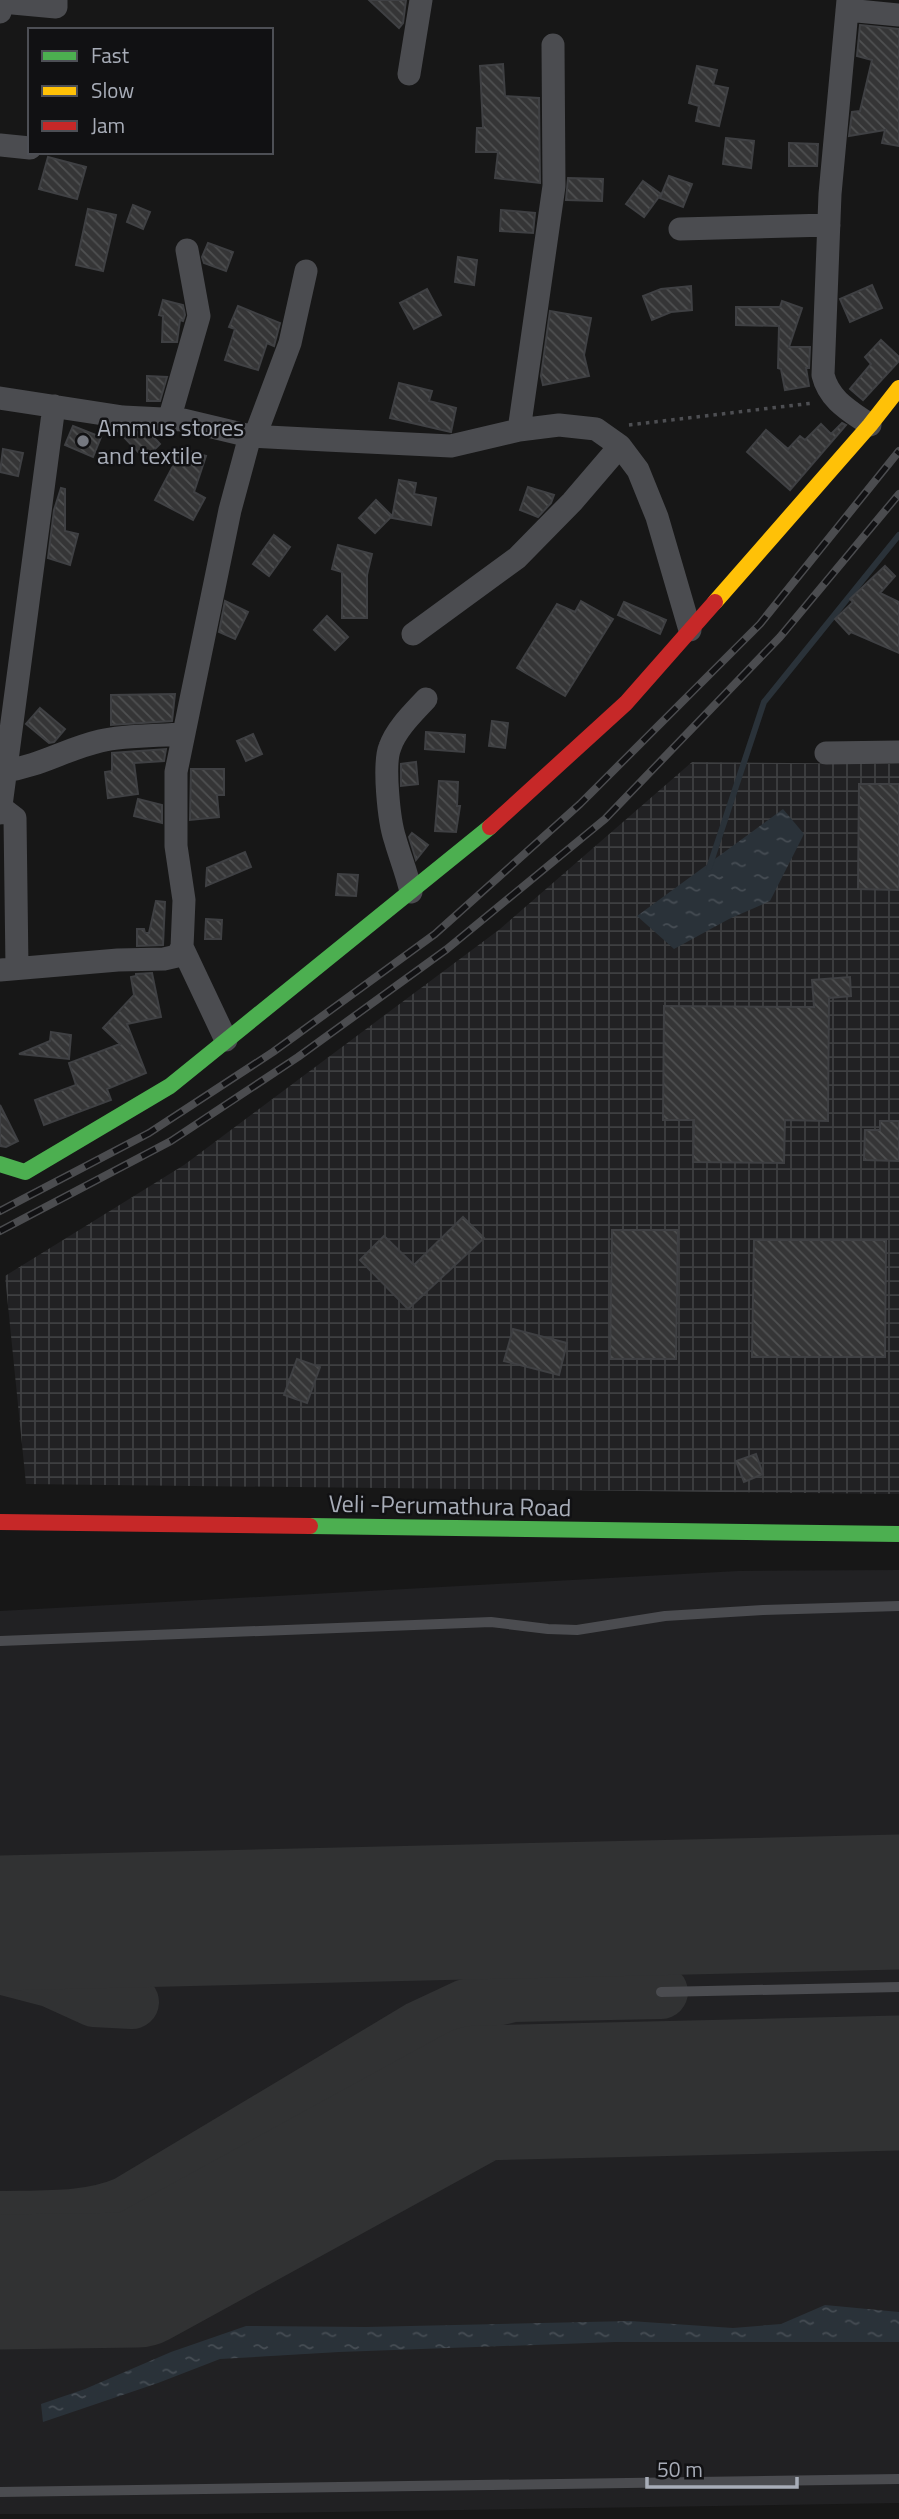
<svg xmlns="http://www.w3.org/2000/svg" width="899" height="2519" font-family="'Titillium Web',sans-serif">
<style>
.built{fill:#212123}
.industrial{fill:url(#industrial-grid)}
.water{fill:url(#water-ripples)}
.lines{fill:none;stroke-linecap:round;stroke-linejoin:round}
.stream{stroke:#2a3239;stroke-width:6}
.taxiway{stroke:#313233;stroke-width:54}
.runway{stroke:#313233;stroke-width:135}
.building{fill:url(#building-back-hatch);stroke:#3f4043;stroke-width:2}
.path{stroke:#4d4e52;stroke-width:3.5;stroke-dasharray:3.5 5;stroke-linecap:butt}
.lane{stroke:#4b4c50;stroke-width:10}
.street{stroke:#4b4c50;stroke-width:23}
.fast{stroke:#4caf50;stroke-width:16}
.slow{stroke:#ffc107;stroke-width:16}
.jam{stroke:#c62828;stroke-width:16}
.rail-casing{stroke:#4b4c4f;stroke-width:8}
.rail{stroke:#111113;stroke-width:5;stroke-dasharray:16;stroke-linecap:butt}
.poi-dot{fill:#757880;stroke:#111113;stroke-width:2.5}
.labels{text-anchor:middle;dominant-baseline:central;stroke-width:5;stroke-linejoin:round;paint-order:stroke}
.poi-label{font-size:24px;fill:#a8adb8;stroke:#111113;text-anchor:start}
.street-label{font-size:24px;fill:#a8adb8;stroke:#111113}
</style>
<defs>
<pattern id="industrial-grid" width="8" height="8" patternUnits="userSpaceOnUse" patternTransform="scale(1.75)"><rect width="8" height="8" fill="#212123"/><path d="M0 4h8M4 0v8" fill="none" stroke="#3e3f41"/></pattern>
<pattern id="water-ripples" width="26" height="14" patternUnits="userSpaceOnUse" patternTransform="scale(1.75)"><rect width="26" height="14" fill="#2a3239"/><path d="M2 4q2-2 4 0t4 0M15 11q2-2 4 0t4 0" fill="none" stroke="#464d54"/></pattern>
<pattern id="building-back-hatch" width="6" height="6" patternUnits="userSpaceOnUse" patternTransform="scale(1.75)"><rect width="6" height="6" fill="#353536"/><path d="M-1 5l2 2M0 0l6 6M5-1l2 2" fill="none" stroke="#4f5051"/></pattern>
</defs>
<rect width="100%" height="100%" fill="#171717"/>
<path class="built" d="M899,1570V2503L206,2514H0V1611L738,1571Z"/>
<path class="industrial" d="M692,762L899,764V1494L26,1484L5,1276L184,1165L500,929Z"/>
<path class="water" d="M783,809L804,834L770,901L729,919L674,949L637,916Z
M825,2305L899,2312V2342H615L339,2352L220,2359L158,2383L43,2422L41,2404L85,2389L171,2352L246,2326L366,2327L630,2321L733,2328L781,2324Z"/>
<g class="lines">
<path class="stream" d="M709,868L764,702L899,535"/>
<path class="taxiway" d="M0,1967L50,1980L94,2000L132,2002
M0,2218C43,2217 87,2220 127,2203L419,2028L466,2006L513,1995L661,1992"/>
<path class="runway" d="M0,1923L899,1902
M0,2282L137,2280L478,2093L899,2083"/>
</g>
<path class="building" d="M369,0H406L403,23L399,28Z
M860,25L899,29V146L882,143L885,130L849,136L852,112L860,111L872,60L857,56Z
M503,64L505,96L539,98L540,183L495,178L498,152H476L477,128H483L480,66Z
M697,66L717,70L713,85L728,88L719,126L696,121L699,106L689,103Z
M726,138L754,141L751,168L723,164Z
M789,143L818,144L817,166H789Z
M48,157L86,167L77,199L39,189Z
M669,176L692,184L683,207L660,198Z
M568,178L603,179L602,201L566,200Z
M643,181L661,194L644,217L626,204Z
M133,205L150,212L143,229L127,222Z
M88,209L116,215L103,271L76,265Z
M501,210L535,213L533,233L500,231Z
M208,243L233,252L226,271L204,263L202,257Z
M458,257L477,260L474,285L455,282Z
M872,285L882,308L850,322L840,299Z
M691,286L692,310L671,312L652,320L643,296L661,289Z
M427,289L441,315L414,329L400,303Z
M163,300L183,305L185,315L183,321L180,320L177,342H162L163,316L159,315Z
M782,301L802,308L789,347H810L809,368H806L809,386L785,390L781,369L778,368L779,326L736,325V307H780Z
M238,306L280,323L274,346L267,343L258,370L225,360L235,329L229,327Z
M550,311L591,318L584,355L589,376L543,385L541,376Z
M881,340L899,357V361L863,400L850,389L871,364L865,357Z
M147,376L167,377L160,401H147Z
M399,383L432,391L429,401L456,408L451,432L390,418Z
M842,423L846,425L790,490L747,452L766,430L788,449L800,436L805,440L821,424L831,434Z
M73,426L101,437L93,457L65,445Z
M117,430L149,432L160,444L145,459Z
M3,449L23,453L18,476L0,472Z
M182,449L206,456L194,492L205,498L193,520L155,500Z
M399,480L416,483L414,494L436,498L431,525L392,518Z
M528,487L554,495L551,503L538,517L520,510Z
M61,488L65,489V531L78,534L70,565L48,558L54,510Z
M376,500L392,516L375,533L359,518Z
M274,535L290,547L269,576L253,564Z
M338,545L372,554L367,575V618H342V572L332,569Z
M885,566L895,576L880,593L899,602V653L851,632L849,634L835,619L853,602L850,599Z
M225,601L248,612L235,639L219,632Z
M581,601L613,619L565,696L517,668L557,604L575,612Z
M624,602L666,620L660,634L618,615Z
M327,616L348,637L335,650L314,630Z
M175,694L172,721L111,725V695Z
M40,708L65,729L54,742L49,743L26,724Z
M492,721L508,723L505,748L489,746Z
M426,732L465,735L464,752L425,749Z
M253,734L262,754L246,761L237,741Z
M166,749L164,761L134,763L138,794L108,798L105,772L112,771V753Z
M416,762L418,784L401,786V764Z
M191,769H224V795H217L219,817L190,820Z
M439,781L458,782L457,806H460L456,832L435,831Z
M859,784H899V890L858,889Z
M138,799L162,805V823L134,816Z
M412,833L428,845L416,860L409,837Z
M245,852L251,867L206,886L207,868Z
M338,874L358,875L356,896L336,895Z
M156,901L165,902L163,945L137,946V929H144L145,933H149Z
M206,919L222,920L221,939H205Z
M152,973L161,1017L127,1024L146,1073L107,1089L111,1100L44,1125L35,1100L76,1085L69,1063L120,1044L103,1028L134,995L131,977L136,976V974Z
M850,977L851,996L829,998L828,1121L785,1120L784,1163L693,1162L694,1120H663L664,1006L814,1007L812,980Z
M51,1032L71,1035L69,1059L19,1054L50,1041Z
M0,1105L18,1141L6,1147L0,1146Z
M880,1121H899V1161L864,1160L865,1130H880Z
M463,1217L484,1238L408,1309L360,1260L384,1236L414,1265Z
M612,1230H678L676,1359H610Z
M754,1240H886L885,1357H752Z
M513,1329L567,1343L559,1375L504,1361Z
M297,1359L320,1367L307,1403L284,1395Z
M756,1454L763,1474L744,1482L736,1461Z"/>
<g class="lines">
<path class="path" d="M629,425L813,403"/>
<path class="lane" d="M0,1641L491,1622L548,1629L577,1630L665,1616L763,1610L899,1606
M661,1992L899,1987
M0,2492L899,2479"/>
<path class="street" d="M848,0L830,194L823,375C829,400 850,411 870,425
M847,10L899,15
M0,12L2,2L56,7V0
M409,74L421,0
M0,145L30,148
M680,229L829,225
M0,398L123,417L183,420L250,436L326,440L451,446L519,430L559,425L596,429L620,446L638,470L657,517L690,630
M169,420L199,316L187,250
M519,430L554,186L553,45
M255,436L290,343L306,271
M413,634L517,558L572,502L620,446
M826,753L899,752
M5,771C40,766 66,749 100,741C126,735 156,736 183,734
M2,808L15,818L17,968
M0,813L54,406
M411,892C407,873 400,857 395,839C389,821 383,764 390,747C396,729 414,712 426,699
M182,947L226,1040
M0,970L118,960L164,959L177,956L182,947L184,900L176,846V772L230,510L250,436"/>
<path class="fast" d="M0,1164L25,1172L170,1086L490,827
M310,1526L899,1534"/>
<path class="slow" d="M715,602L870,425L899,388"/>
<path class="jam" d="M490,827L626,703L715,602
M0,1522L310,1526"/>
<defs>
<path id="rail" d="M0,1211L149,1133L273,1052L435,934L580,804L760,624L899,451
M0,1231L171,1141L298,1057L447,949L605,819L780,637L899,494"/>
</defs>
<use href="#rail" class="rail-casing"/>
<use href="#rail" class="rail"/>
</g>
<circle class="poi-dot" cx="83" cy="441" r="7"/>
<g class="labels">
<g class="poi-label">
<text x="97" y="427">Ammus stores<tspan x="97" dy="28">and textile</tspan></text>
</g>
<g class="street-label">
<text transform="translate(450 1505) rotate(1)">Veli -Perumathura Road</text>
</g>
</g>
<rect x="28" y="28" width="245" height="126" fill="#111113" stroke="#4d4f55" stroke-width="2"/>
<rect x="42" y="51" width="35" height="10" fill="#4caf50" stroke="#4d4f55" stroke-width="2"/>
<text x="91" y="63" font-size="21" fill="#a8adb8">Fast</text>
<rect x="42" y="86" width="35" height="10" fill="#ffc107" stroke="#4d4f55" stroke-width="2"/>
<text x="91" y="98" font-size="21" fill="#a8adb8">Slow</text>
<rect x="42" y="121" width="35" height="10" fill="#c62828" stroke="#4d4f55" stroke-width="2"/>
<text x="91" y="133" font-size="21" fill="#a8adb8">Jam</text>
<path d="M647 2477v10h150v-10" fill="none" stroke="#a8adb8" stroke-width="3.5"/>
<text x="657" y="2477" font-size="21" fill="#a8adb8" stroke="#111113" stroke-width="5" paint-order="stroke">50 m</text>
</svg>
